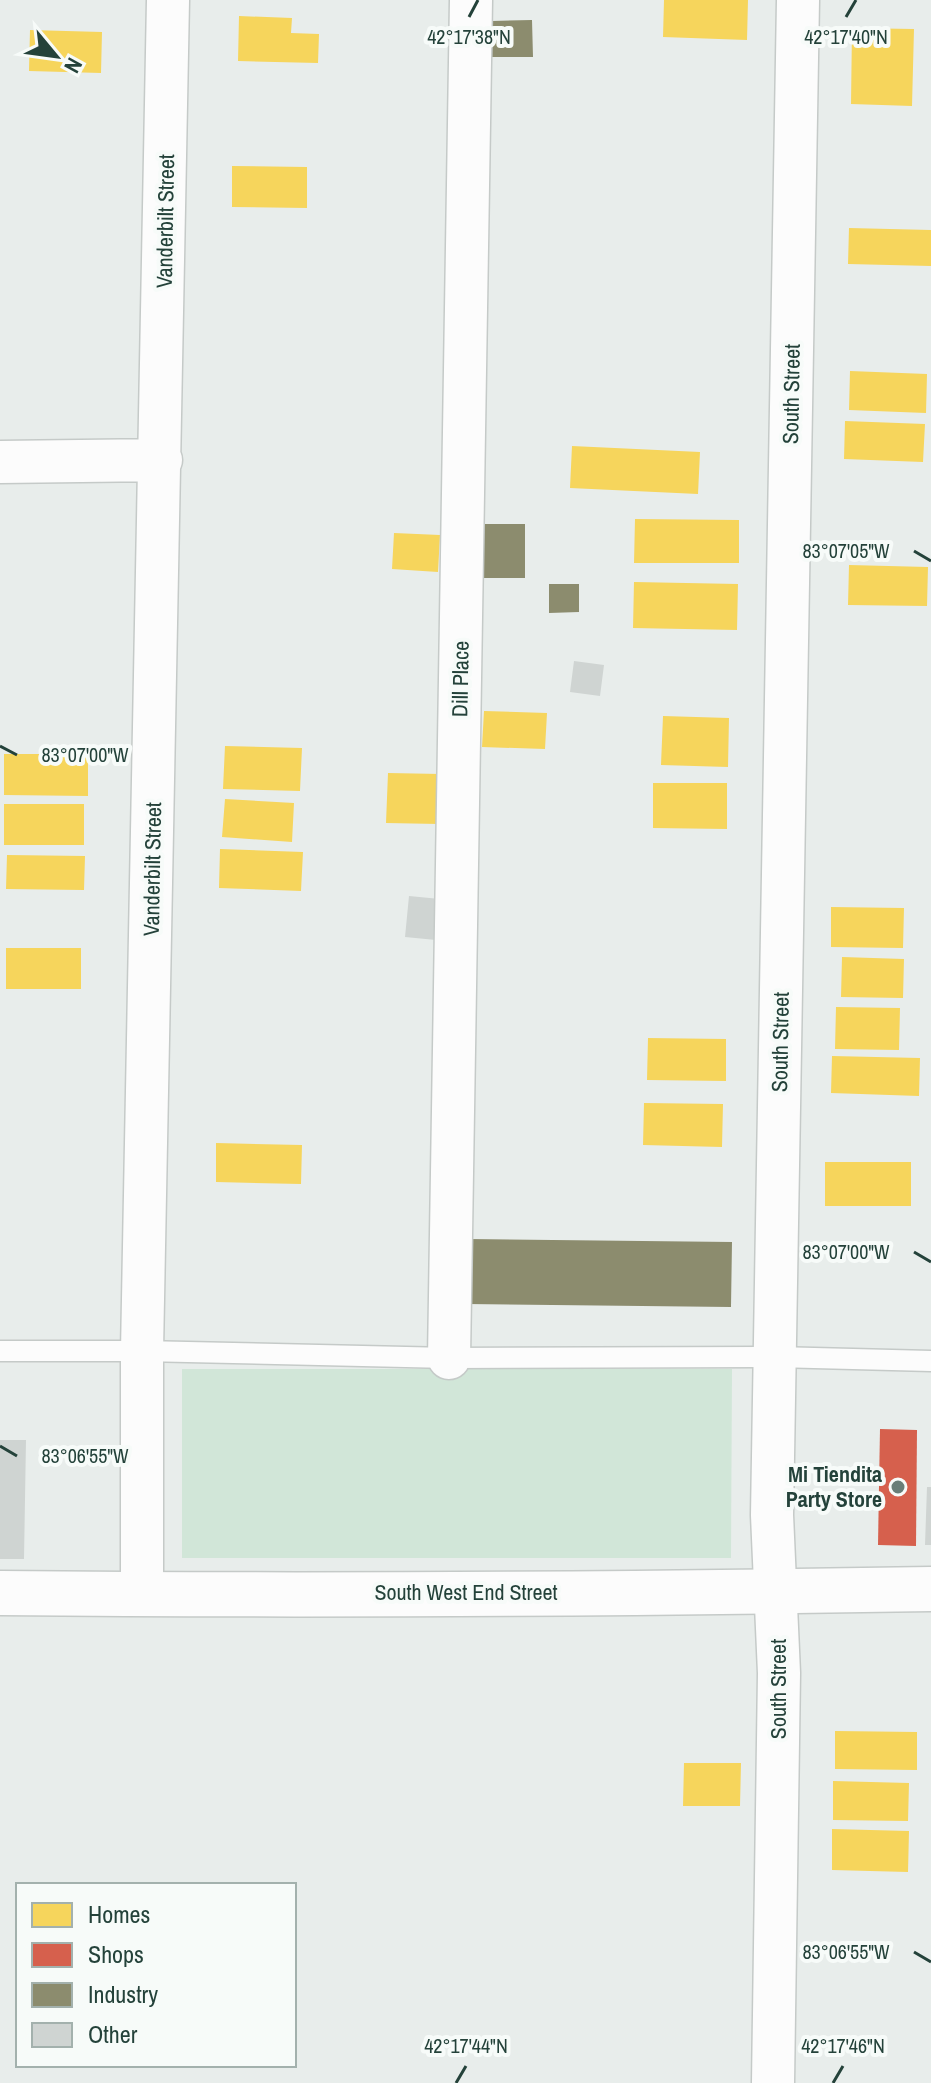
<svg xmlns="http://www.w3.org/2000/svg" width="931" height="2083" font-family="'Archivo Narrow',sans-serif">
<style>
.green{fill:#d1e6d8}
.homes{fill:#f6d55c}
.shops{fill:#d6604d}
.industry{fill:#8c8c6e}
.building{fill:#cfd4d2}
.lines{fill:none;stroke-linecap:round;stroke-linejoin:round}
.service-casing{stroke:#c5cac8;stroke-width:23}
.minor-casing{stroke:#c5cac8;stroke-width:45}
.tertiary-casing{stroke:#c5cac8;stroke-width:47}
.service{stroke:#fcfcfc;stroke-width:20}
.minor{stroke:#fcfcfc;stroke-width:42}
.tertiary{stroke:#fcfcfc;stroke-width:44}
.ticks{fill:none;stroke:#24423a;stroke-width:3}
.poi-dot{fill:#697e78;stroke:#f7fbf9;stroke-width:3}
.labels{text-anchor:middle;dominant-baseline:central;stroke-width:8;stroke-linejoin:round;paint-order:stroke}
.street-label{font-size:22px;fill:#24423a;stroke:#f7fbf9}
.poi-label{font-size:22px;font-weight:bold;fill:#24423a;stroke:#f7fbf9;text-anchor:end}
.ticks-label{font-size:20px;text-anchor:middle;fill:#24423a;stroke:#f7fbf9;stroke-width:8;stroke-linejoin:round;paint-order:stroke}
</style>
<rect width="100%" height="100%" fill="#e8edeb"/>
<path class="green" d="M182,1369H732L731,1558H182Z"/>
<path class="homes" d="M664,0H748L747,40L663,37Z
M239,16L292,18L291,33L319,34L318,63L238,61Z
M852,28L914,29L912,106L851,104Z
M30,30L102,32L101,73L29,71Z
M232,166L307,167V208L232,207Z
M849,228L931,230V266L848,264Z
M850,371L927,374L926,413L849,410Z
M845,421L925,424L923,462L844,459Z
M572,446L700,452L698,494L570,488Z
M635,519L739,520V563H634Z
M394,533L440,535L438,572L392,569Z
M849,565L928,567L927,606L848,605Z
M634,582L738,584L737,630L633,628Z
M484,711L547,713L545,749L482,747Z
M663,716L729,718L728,767L661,765Z
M225,746L302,748L300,791L223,789Z
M4,754H88V796L4,795Z
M388,773L441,774L439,824L386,823Z
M653,783H727V829L653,828Z
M225,799L294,803L292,842L222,837Z
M4,804H84V845H4Z
M220,849L303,852L301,891L219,888Z
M7,855L85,856L84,890L6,889Z
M831,907L904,908L903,948L831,947Z
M6,948H81V989H6Z
M842,957L904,959L903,998L841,997Z
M836,1007L900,1008L899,1050L835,1049Z
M648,1038L726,1039V1081L647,1080Z
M832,1056L920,1058L919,1096L831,1093Z
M644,1103L723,1104L722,1147L643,1145Z
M216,1143L302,1145L301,1184L216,1182Z
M825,1162H911V1206H825Z
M835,1731L917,1732V1770L835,1769Z
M684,1763H741L740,1806H683Z
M833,1781L909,1783L908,1821L833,1820Z
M832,1829L909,1831L908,1872L832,1870Z"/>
<path class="shops" d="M880,1429L917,1430L916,1546L878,1545Z"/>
<path class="industry" d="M532,20L533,57H492V21Z
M481,524H525V578H481Z
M549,584H579V612L549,613Z
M468,1239L732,1242L731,1307L467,1304Z"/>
<path class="building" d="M574,661L604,665L600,696L570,692Z
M409,896L440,899L436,940L405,937Z
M0,1440H26L24,1559H0Z
M927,1487H931V1545H925Z"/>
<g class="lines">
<defs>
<path id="service" d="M0,1351H142L449,1358L775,1357L931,1361"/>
<path id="minor" d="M0,462L161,460
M449,1358L471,0
M142,1594V1351L168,0
M773,2083L779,1673L772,1515L798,0"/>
<path id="tertiary" d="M0,1593C310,1596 621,1594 931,1589"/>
</defs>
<use href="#service" class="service-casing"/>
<use href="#minor" class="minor-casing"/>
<use href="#tertiary" class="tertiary-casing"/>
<use href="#service" class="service"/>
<use href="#minor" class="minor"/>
<use href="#tertiary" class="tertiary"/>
</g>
<path class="ticks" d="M469,17L478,0M846,17L856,0M914,551L931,561M0,746L17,755M914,1252L931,1262M0,1446L17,1456M914,1952L931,1962M456,2083L466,2066M833,2083L843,2066"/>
<circle class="poi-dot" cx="898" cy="1487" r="8"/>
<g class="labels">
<g class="street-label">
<text transform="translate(165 221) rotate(-89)">Vanderbilt Street</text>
<text transform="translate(791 394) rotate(-89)">South Street</text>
<text transform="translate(460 679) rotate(-89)">Dill Place</text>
<text transform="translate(152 869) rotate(-89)">Vanderbilt Street</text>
<text transform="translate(780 1042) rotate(-89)">South Street</text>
<text x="466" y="1592">South West End Street</text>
<text transform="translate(778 1689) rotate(-90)">South Street</text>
</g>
<g class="poi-label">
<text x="882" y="1474">Mi Tiendita<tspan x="882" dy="25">Party Store</tspan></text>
</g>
</g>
<g class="ticks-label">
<text x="469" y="44">42°17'38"N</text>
<text x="846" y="44">42°17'40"N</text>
<text x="846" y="558">83°07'05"W</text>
<text x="85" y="762">83°07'00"W</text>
<text x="846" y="1259">83°07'00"W</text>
<text x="85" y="1463">83°06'55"W</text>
<text x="846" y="1959">83°06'55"W</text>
<text x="466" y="2053">42°17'44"N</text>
<text x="843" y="2053">42°17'46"N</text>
</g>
<rect x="16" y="1883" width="280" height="184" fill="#f7fbf9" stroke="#a3b1ad" stroke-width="2"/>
<rect x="32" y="1903" width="40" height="24" fill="#f6d55c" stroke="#a3b1ad" stroke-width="2"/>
<text x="88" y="1923" font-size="24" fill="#24423a">Homes</text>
<rect x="32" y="1943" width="40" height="24" fill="#d6604d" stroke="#a3b1ad" stroke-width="2"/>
<text x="88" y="1963" font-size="24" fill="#24423a">Shops</text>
<rect x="32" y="1983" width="40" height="24" fill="#8c8c6e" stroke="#a3b1ad" stroke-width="2"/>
<text x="88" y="2003" font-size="24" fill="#24423a">Industry</text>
<rect x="32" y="2023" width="40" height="24" fill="#cfd4d2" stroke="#a3b1ad" stroke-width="2"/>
<text x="88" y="2043" font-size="24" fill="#24423a">Other</text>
<g transform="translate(56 56) rotate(119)" stroke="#f7fbf9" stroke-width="6" paint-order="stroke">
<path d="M0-6L14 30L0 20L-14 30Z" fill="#24423a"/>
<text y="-12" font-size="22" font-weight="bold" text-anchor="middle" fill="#24423a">N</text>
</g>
</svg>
